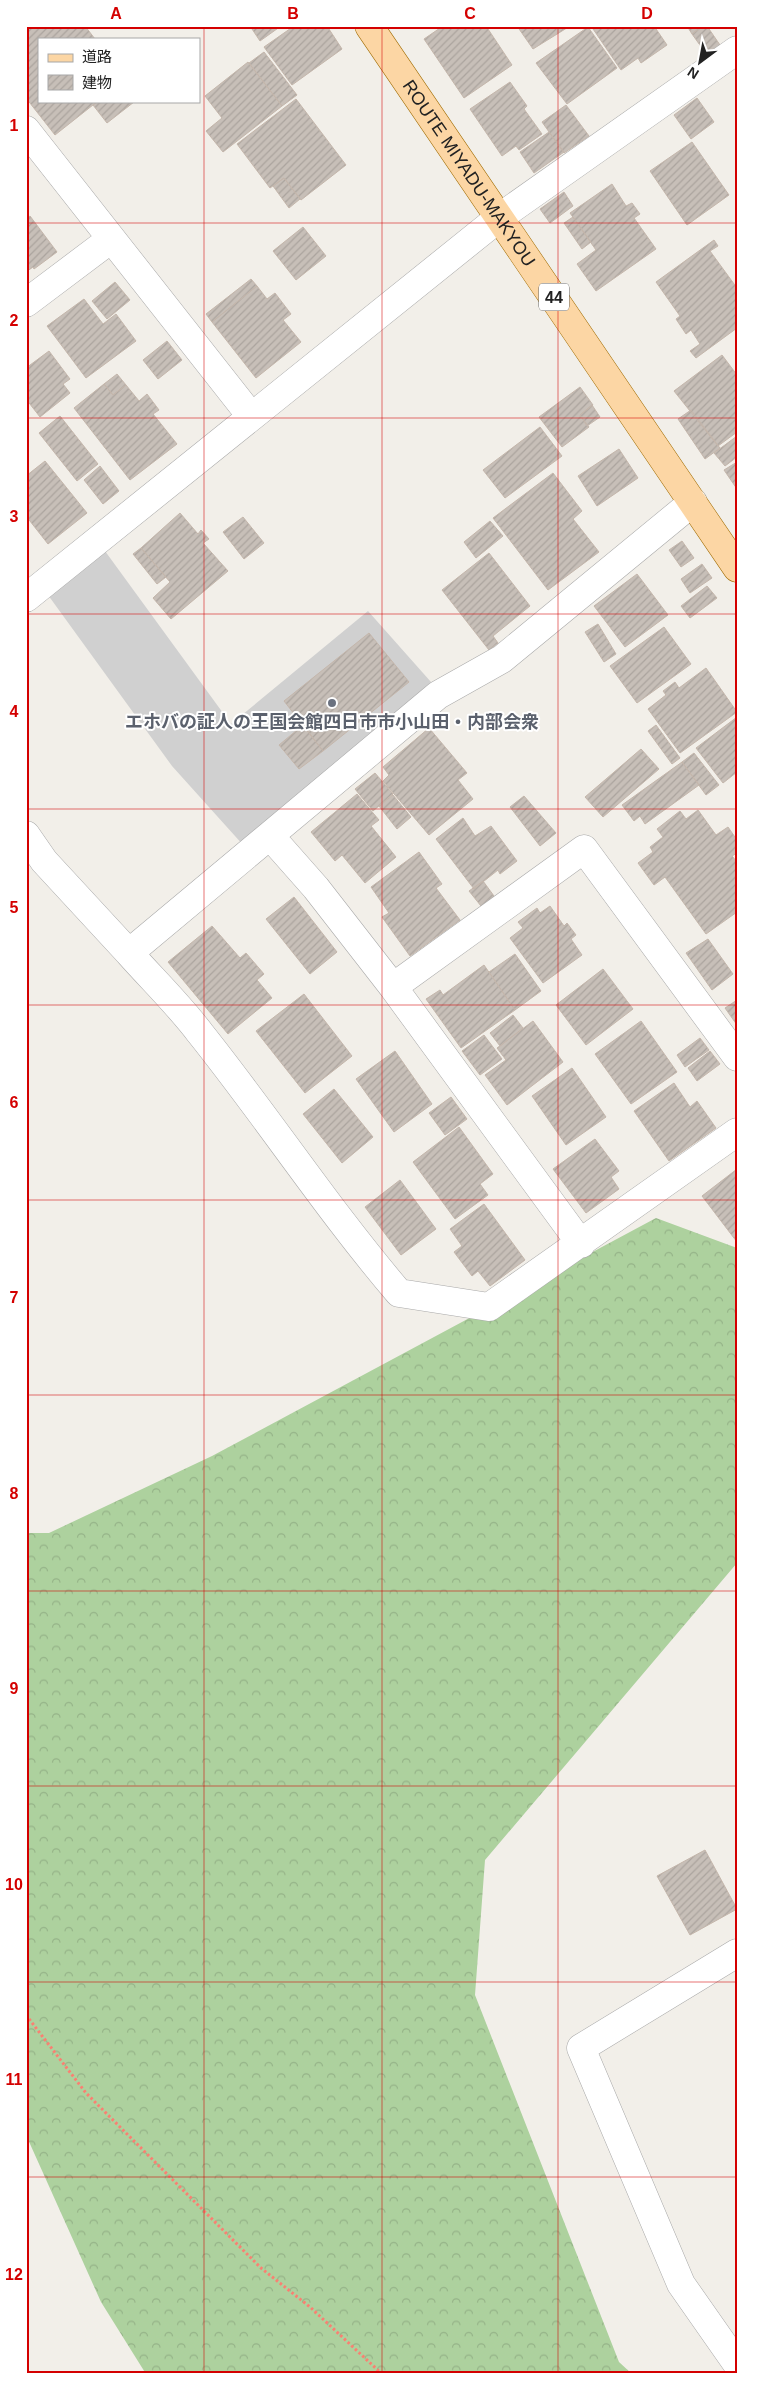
<svg xmlns="http://www.w3.org/2000/svg" width="763" height="2400" font-family="Arial,'Noto Sans JP',sans-serif">
<style>
.religious{fill:#d0d0d0}
.forest{fill:url(#forest-crowns)}
.building{fill:url(#building-hatch);stroke:#c4b6ab}
.lines{fill:none;stroke-linecap:round;stroke-linejoin:round}
.minor-casing{stroke:#a9a9a9;stroke-width:29}
.major-casing{stroke:#a06b00;stroke-width:29}
.path{stroke:#fa8072;stroke-width:3;stroke-dasharray:2.5 2.5;stroke-linecap:butt}
.minor{stroke:#fff;stroke-width:28}
.major{stroke:#fcd6a4;stroke-width:28}
.grid{fill:none;stroke:#d40000;stroke-width:1;stroke-opacity:0.55}
.worship-dot{fill:#6b7280;stroke:#fff;stroke-width:2}
.labels{text-anchor:middle;dominant-baseline:central;stroke-width:4;stroke-linejoin:round;paint-order:stroke}
.shield{fill:#fff;stroke:#646464;stroke-width:1}
.shield-label{font-size:16px;font-weight:bold;fill:#222}
.street-label{font-size:18px;fill:#222;stroke:#fff}
.worship-label{font-size:18px;font-weight:bold;fill:#5b616d;stroke:#fff}
.neatline{fill:none;stroke:#d40000;stroke-width:2}
.grid-label{font-size:16px;text-anchor:middle;font-weight:bold;fill:#d40000}
</style>
<defs>
<pattern id="forest-crowns" width="20" height="18" patternUnits="userSpaceOnUse" patternTransform="scale(1.25)"><rect width="20" height="18" fill="#add19e"/><path d="M2 6a3 3 0 1 1 6 0M12 15a3 3 0 1 1 6 0" fill="none" stroke="#95b388"/></pattern>
<pattern id="building-hatch" width="6" height="6" patternUnits="userSpaceOnUse" patternTransform="scale(1.25)"><rect width="6" height="6" fill="#c7bfb8"/><path d="M-1 1l2-2M0 6l6-6M5 7l2-2" fill="none" stroke="#aba49e"/></pattern>
</defs>
<rect width="100%" height="100%" fill="#f2efe9"/>
<path class="religious" d="M105,551L231,724L368,611L431,682L244,846L172,766L48,595Z"/>
<path class="forest" d="M656,1218L737,1248V1563L485,1860L475,1995L619,2362L632,2374H146L101,2302L26,2135V1533H49L212,1456Z"/>
<path class="building" d="M26,26H85L95,39H39V101H98L55,135L26,98Z
M250,26H281L260,41Z
M294,26H327L342,49L292,85L264,47Z
M443,26H486L512,65L464,98L424,39Z
M517,26H570L533,49Z
M591,26H654L667,45L641,63L638,58L621,70Z
M687,26H703L692,34Z
M703,26H707L720,45L707,55L692,34Z
M588,27L617,68L567,104L536,63Z
M264,52L297,95L282,106L249,63Z
M248,62L282,106L223,152L206,131L222,118L205,96Z
M510,82L527,106L524,109L542,134L519,150L516,146L502,156L470,109Z
M697,98L714,122L691,139L674,115Z
M296,99L346,165L301,200L284,178L270,188L237,144Z
M98,101H133L134,102L107,123L93,105Z
M566,105L589,136L564,153L542,122Z
M549,132L564,152L534,173L520,152Z
M692,142L729,195L687,225L650,171Z
M284,178L300,199L289,208L273,186Z
M612,184L626,206L632,203L640,214L634,218L656,249L596,291L577,264L596,250L570,213Z
M564,192L573,206L550,223L540,209Z
M30,216L57,252L34,269L33,267L26,272V219Z
M573,217L591,242L582,249L564,223Z
M303,227L326,256L296,280L273,251Z
M714,240L718,246L710,251L737,288V328L696,358L690,351L700,344L691,330L686,334L676,319L680,316L656,282Z
M251,279L257,286L212,322L206,314Z
M115,282L130,300L107,319L92,301Z
M257,286L267,299L275,293L291,314L283,320L301,342L256,378L212,322Z
M84,299L103,324L116,314L136,341L86,378L47,326Z
M167,341L182,360L158,379L143,360Z
M49,351L70,379L63,384L70,393L40,417L26,399V368Z
M722,355L737,375V432L718,446L674,391Z
M117,374L126,385L113,395L104,384Z
M104,384L113,395L126,385L139,401L147,394L159,410L153,414L177,444L130,480L74,408Z
M580,387L593,405L580,415L589,427L562,447L539,417Z
M592,405L600,417L587,426L580,415Z
M691,410L720,448L705,459L678,419Z
M60,416L98,464L77,481L39,433Z
M540,427L562,456L505,498L483,470Z
M737,436V457L725,466L714,453Z
M619,449L638,478L597,506L578,476Z
M45,461L87,513L48,544L26,516V476Z
M737,462V489L724,470Z
M100,466L119,491L103,504L84,480Z
M553,473L582,511L573,519L599,552L548,590L493,518Z
M180,513L198,534L201,530L209,539L203,543L228,571L171,619L153,598L170,582L141,548Z
M243,517L264,543L244,559L223,532Z
M490,521L503,536L476,558L464,542Z
M682,541L694,558L681,567L669,550Z
M141,548L166,577L157,584L133,554Z
M489,553L530,606L493,636L498,643L489,650L442,590Z
M702,564L712,578L690,593L681,579Z
M637,574L668,615L625,647L594,606Z
M707,586L717,598L690,618L681,606Z
M598,624L616,654L604,662L585,632Z
M664,627L691,664L637,703L610,666Z
M369,633L409,682L323,751L284,701Z
M706,668L737,712L680,753L648,709L666,695L663,691L675,682L679,688Z
M737,717V772L723,783L696,748Z
M303,725L323,751L299,769L279,745Z
M656,725L680,758L672,764L648,731Z
M429,728L467,773L458,780L473,799L429,835L383,781L389,775L383,767Z
M641,749L659,769L603,817L585,797Z
M694,753L719,785L706,795L682,762Z
M682,762L699,785L645,824L640,816L634,821L622,805Z
M375,773L393,794L373,811L355,789Z
M357,794L379,820L371,826L396,857L365,883L342,855L335,861L311,832Z
M393,795L411,817L397,829L379,806Z
M524,796L556,833L540,846L510,807Z
M698,810L716,835L728,827L737,840V853L732,856L737,862V912L706,934L665,877L654,885L638,863L653,852L650,847L663,837L657,829L680,811L686,819Z
M463,818L475,836L491,826L517,861L500,874L498,870L474,889L436,839Z
M419,852L442,884L436,888L460,920L410,956L382,917L389,913L371,887Z
M483,881L494,896L481,906L469,891Z
M294,897L337,952L310,974L266,919Z
M550,906L564,926L567,923L576,935L571,939L582,955L543,983L510,938L523,928L518,922L537,908L540,913Z
M212,926L240,958L246,953L264,974L257,980L272,998L228,1034L168,962Z
M708,939L733,974L712,990L686,953Z
M515,954L541,991L515,1010L489,972Z
M484,965L515,1010L461,1048L426,999L440,990L443,995Z
M603,969L633,1009L586,1045L556,1005Z
M304,994L352,1056L305,1093L256,1031Z
M737,1000V1025L725,1008Z
M513,1015L523,1028L500,1046L490,1033Z
M533,1021L563,1062L507,1105L485,1075L506,1060L497,1048Z
M641,1021L677,1072L631,1104L595,1054Z
M484,1035L502,1059L480,1075L462,1051Z
M700,1038L709,1050L685,1067L677,1055Z
M395,1051L432,1104L394,1132L356,1079Z
M710,1051L720,1064L697,1081L688,1068Z
M572,1068L606,1117L566,1145L532,1096Z
M674,1083L690,1107L697,1101L716,1128L669,1161L634,1111Z
M334,1089L373,1137L342,1163L303,1114Z
M451,1097L467,1119L445,1135L429,1113Z
M459,1127L493,1174L480,1184L488,1195L455,1219L413,1162Z
M595,1139L619,1171L611,1177L619,1189L586,1213L553,1169Z
M737,1169V1242L702,1196Z
M400,1180L436,1229L401,1255L365,1207Z
M484,1204L525,1260L490,1286L478,1271L472,1276L454,1252L462,1246L450,1229Z
M705,1850L737,1909L690,1935L657,1876Z"/>
<g class="lines">
<defs>
<path id="minor" d="M26,130L251,416
M26,303L111,239
M26,598L500,217L737,50
M26,835L44,861L129,953L438,695L502,659L693,502
M271,837L316,888L393,987L584,849L737,1057
M129,953C153,980 179,1005 200,1033C268,1118 328,1210 399,1293L489,1307L737,1132
M393,987L581,1244
M737,1953L581,2048L681,2284L737,2364"/>
<g id="major">
<path id="s1" d="M369,26L737,568"/>
</g>
</defs>
<use href="#minor" class="minor-casing"/>
<use href="#major" class="major-casing"/>
<path class="path" d="M26,2015L86,2093L261,2268L310,2307L382,2374"/>
<use href="#minor" class="minor"/>
<use href="#major" class="major"/>
</g>
<path class="grid" d="M204,26V2374M382,26V2374M558,26V2374M26,223H737M26,418H737M26,614H737M26,809H737M26,1005H737M26,1200H737M26,1395H737M26,1591H737M26,1786H737M26,1982H737M26,2177H737"/>
<circle class="worship-dot" cx="332" cy="703" r="5"/>
<g class="labels">
<rect class="shield" x="539" y="283.5" width="30" height="27" rx="4"/>
<g class="shield-label">
<text x="554" y="297">44</text>
</g>
<g class="street-label">
<text stroke="none"><textPath href="#s1" startOffset="178">ROUTE MIYADU-MAKYOU</textPath></text>
</g>
<g class="worship-label">
<text x="332" y="722">エホバの証人の王国会館四日市市小山田・内部会衆</text>
</g>
</g>
<rect width="763" height="2400" fill="none" stroke="#ffffff" stroke-width="55"/>
<rect x="38" y="38" width="162" height="65" fill="#ffffff" stroke="#a7a7a7"/>
<rect x="48" y="54" width="25" height="8" fill="#fcd6a4" stroke="#a7a7a7"/>
<text x="82" y="62" font-size="15" fill="#222222">道路</text>
<rect x="48" y="75" width="25" height="15" fill="url(#building-hatch)" stroke="#a7a7a7"/>
<text x="82" y="88" font-size="15" fill="#222222">建物</text>
<g transform="translate(700 62) rotate(212)" stroke="#ffffff" stroke-width="4" paint-order="stroke">
<path d="M0-4L9 19L0 12L-9 19Z" fill="#222222"/>
<text y="-8" font-size="14" font-weight="bold" text-anchor="middle" fill="#222222">N</text>
</g>
<rect x="28" y="28" width="708" height="2344" class="neatline"/>
<g class="grid-label">
<text x="116" y="19">A</text>
<text x="293" y="19">B</text>
<text x="470" y="19">C</text>
<text x="647" y="19">D</text>
<text x="14" y="131">1</text>
<text x="14" y="326">2</text>
<text x="14" y="522">3</text>
<text x="14" y="717">4</text>
<text x="14" y="913">5</text>
<text x="14" y="1108">6</text>
<text x="14" y="1303">7</text>
<text x="14" y="1499">8</text>
<text x="14" y="1694">9</text>
<text x="14" y="1890">10</text>
<text x="14" y="2085">11</text>
<text x="14" y="2280">12</text>
</g>
</svg>
